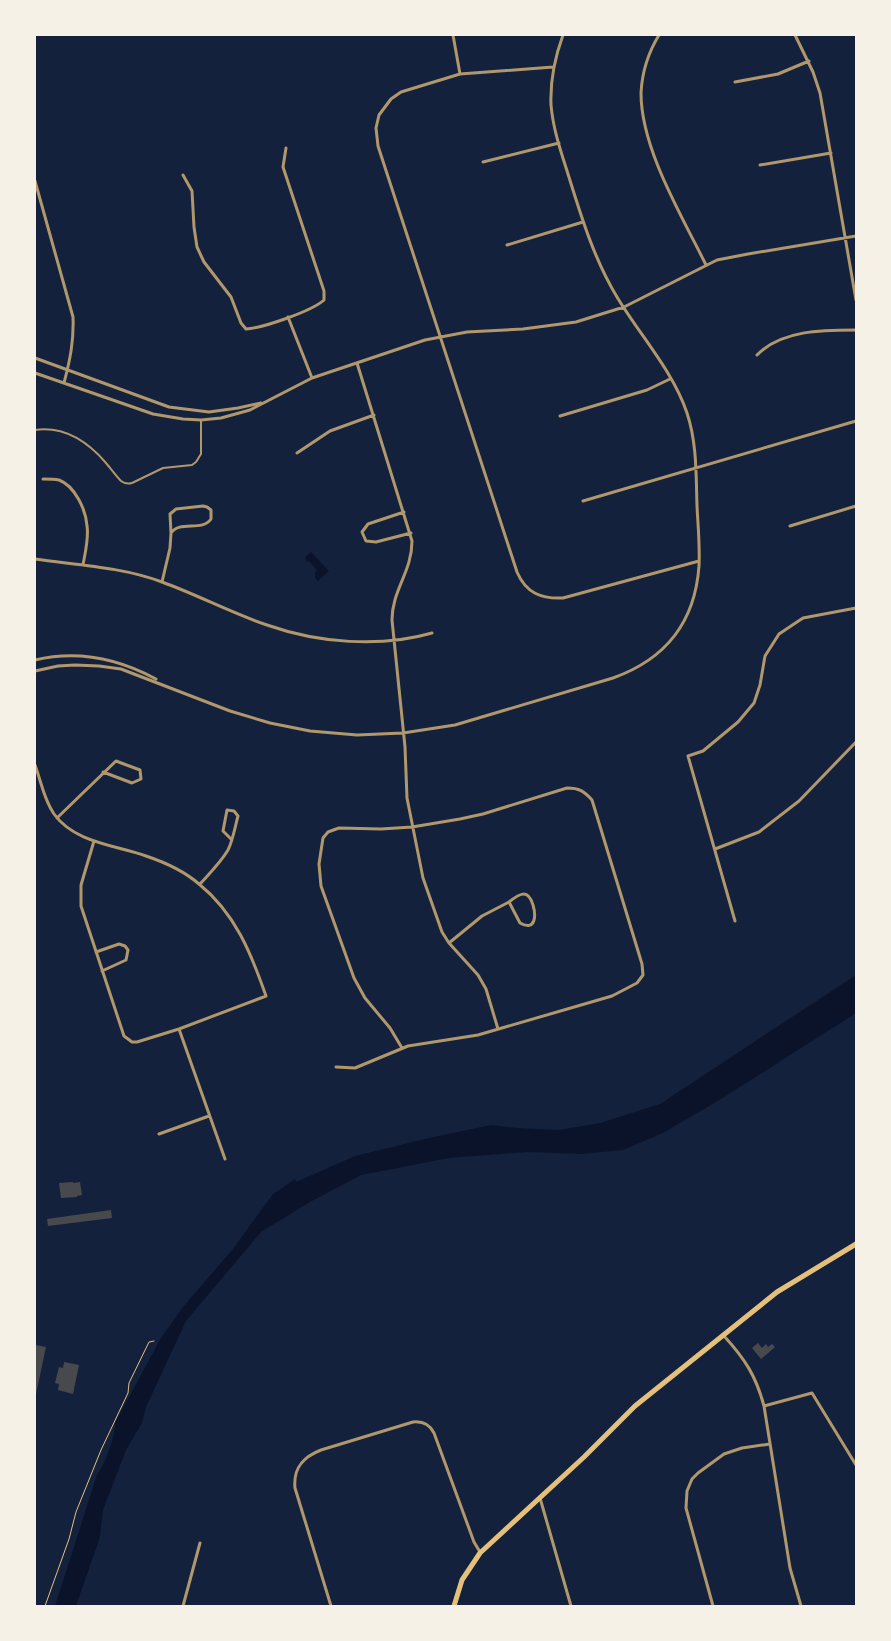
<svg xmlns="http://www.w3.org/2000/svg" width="891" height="1641" font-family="'Golos Text',sans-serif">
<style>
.water{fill:#0b132b}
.building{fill:#48494c}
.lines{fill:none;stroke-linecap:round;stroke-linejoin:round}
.path{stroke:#e5c07b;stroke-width:1}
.service{stroke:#b1986c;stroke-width:2}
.minor{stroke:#b1986c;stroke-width:3}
.secondary{stroke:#e5c07b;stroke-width:5}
</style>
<rect width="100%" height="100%" fill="#14213d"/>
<path class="water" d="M311,552L329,571L318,581L315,578V573L317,570L309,561L307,562L305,557Z
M856,975V1013L721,1099L663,1133L623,1150L582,1154L528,1152L449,1158L361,1175L310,1202L261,1232L186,1321L146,1407L142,1423L126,1450L103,1510L100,1537L76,1606H55L97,1475C105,1464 115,1437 115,1423L161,1338L183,1307L232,1250L273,1194L295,1179L296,1182L355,1156L429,1138L491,1125L517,1128L559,1130L600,1123L660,1104Z"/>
<path class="building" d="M73,1182V1183L80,1182L82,1195L77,1196V1197L61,1198L59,1183Z
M111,1210L112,1218L48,1226L47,1219Z
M758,1343L762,1348L766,1344L768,1347L772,1344L775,1347L761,1359L752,1348Z
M36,1345L46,1347L36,1394L35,1351Z
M64,1362L79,1365L73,1394L58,1390L59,1384L55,1383L59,1367L63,1368Z"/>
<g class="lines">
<path class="path" d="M45,1606L69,1539L76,1512L101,1450L128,1393L129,1383L149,1342L154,1341"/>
<path class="service" d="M35,430C64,426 88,442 106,463C111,469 116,476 121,481C125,484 128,484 132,483L163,468L192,465L196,462L201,454V420"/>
<path class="minor" d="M453,35L460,74
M659,35C648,53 642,73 641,93C641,149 682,216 706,265
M795,35L813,72L820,93L856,300
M553,67L460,74L401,92L391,99L379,115L376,128L378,146L517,572C526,593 541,599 563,598L699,561
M735,82L778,74L809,61
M483,162L559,143
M760,165L831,153
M183,175L192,191L194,227L197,247L204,262L231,297L241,323L246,329C263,328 312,311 324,300V291L283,167L286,148
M35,181L73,317C74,341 70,360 64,383
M507,245L583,222
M288,317L312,378
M757,355C781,330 823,330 856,330
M35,358L169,407L209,412L238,408L261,403
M357,363L412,541C412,572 392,590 392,620L405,747L407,798L423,878L442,932L449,943L478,975L486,989L498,1029
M35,373L153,414L183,419L201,420L221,418L250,410L312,378L425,340L467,332L523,329L576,322L624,307L717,260L748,254L856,236
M560,416L647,390L670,379
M297,453L330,431L374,415
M43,479C49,479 54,479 59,480C75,486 86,510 87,526C89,538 85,553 83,565
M583,501L856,421
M404,512L368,524L362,532L366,541L376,542L411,533
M790,526L856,506
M35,559C77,565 122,567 162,582C198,595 231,613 267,625C318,643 380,648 432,633
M162,582L170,548L171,533C180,520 202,532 211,519V510L207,507L203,506L176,509L170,514L171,533
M35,660C77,650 119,659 156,679
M35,671L58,666L75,665L99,666L121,669L230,711L270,723L310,731L357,735L403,733L455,725L613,678C666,659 695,623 699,566C700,546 698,526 697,506C696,475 697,443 687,413C673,371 639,334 617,297C594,259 581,216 568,174C561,152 553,129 551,105C550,81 555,57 563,35
M35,765C41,781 44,800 54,814C75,843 115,845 146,856C164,862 184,871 199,884C235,913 251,953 266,996L179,1029L137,1042H132L124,1036L81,906V885L94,841
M57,818L116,761L140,770L141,779L132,783L103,772
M715,849L759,832L799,801L856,742
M200,884C209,874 221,862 228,850C233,840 235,827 238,816L234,811L227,810L223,831L231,839
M735,921L688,756L703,751L738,722L754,703L760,685L765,656L779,634L803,618L856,608
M449,943L482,916L509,902L520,923C536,932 536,915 533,905C528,888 519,894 509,902
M96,952L119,944L125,946L128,950L126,960L102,971
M179,1029L225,1159
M336,1067L355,1068L408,1046L478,1035L612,996L637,983L643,975L642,964L592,800C584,791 579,788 567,788L483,814L460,819L412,827L381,829L339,828L328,832L323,838L319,864L321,886L354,978L365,998L390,1028L402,1048
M159,1134L209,1116
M724,1336C745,1359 756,1376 764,1406L790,1568L801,1606
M764,1406L812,1393L856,1465
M540,1498L571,1606
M183,1606L200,1543
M331,1606L295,1488C293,1468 303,1457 321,1450L413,1422C423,1421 430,1425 434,1433L474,1542L480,1552
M713,1606L686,1508L687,1491L692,1479L698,1473L724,1454L742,1448L770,1444"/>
<path class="secondary" d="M454,1606L462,1580L480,1553L584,1457L635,1406L777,1292L856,1244"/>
</g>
<rect width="891" height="1641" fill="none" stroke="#f6f1e7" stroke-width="72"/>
</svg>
